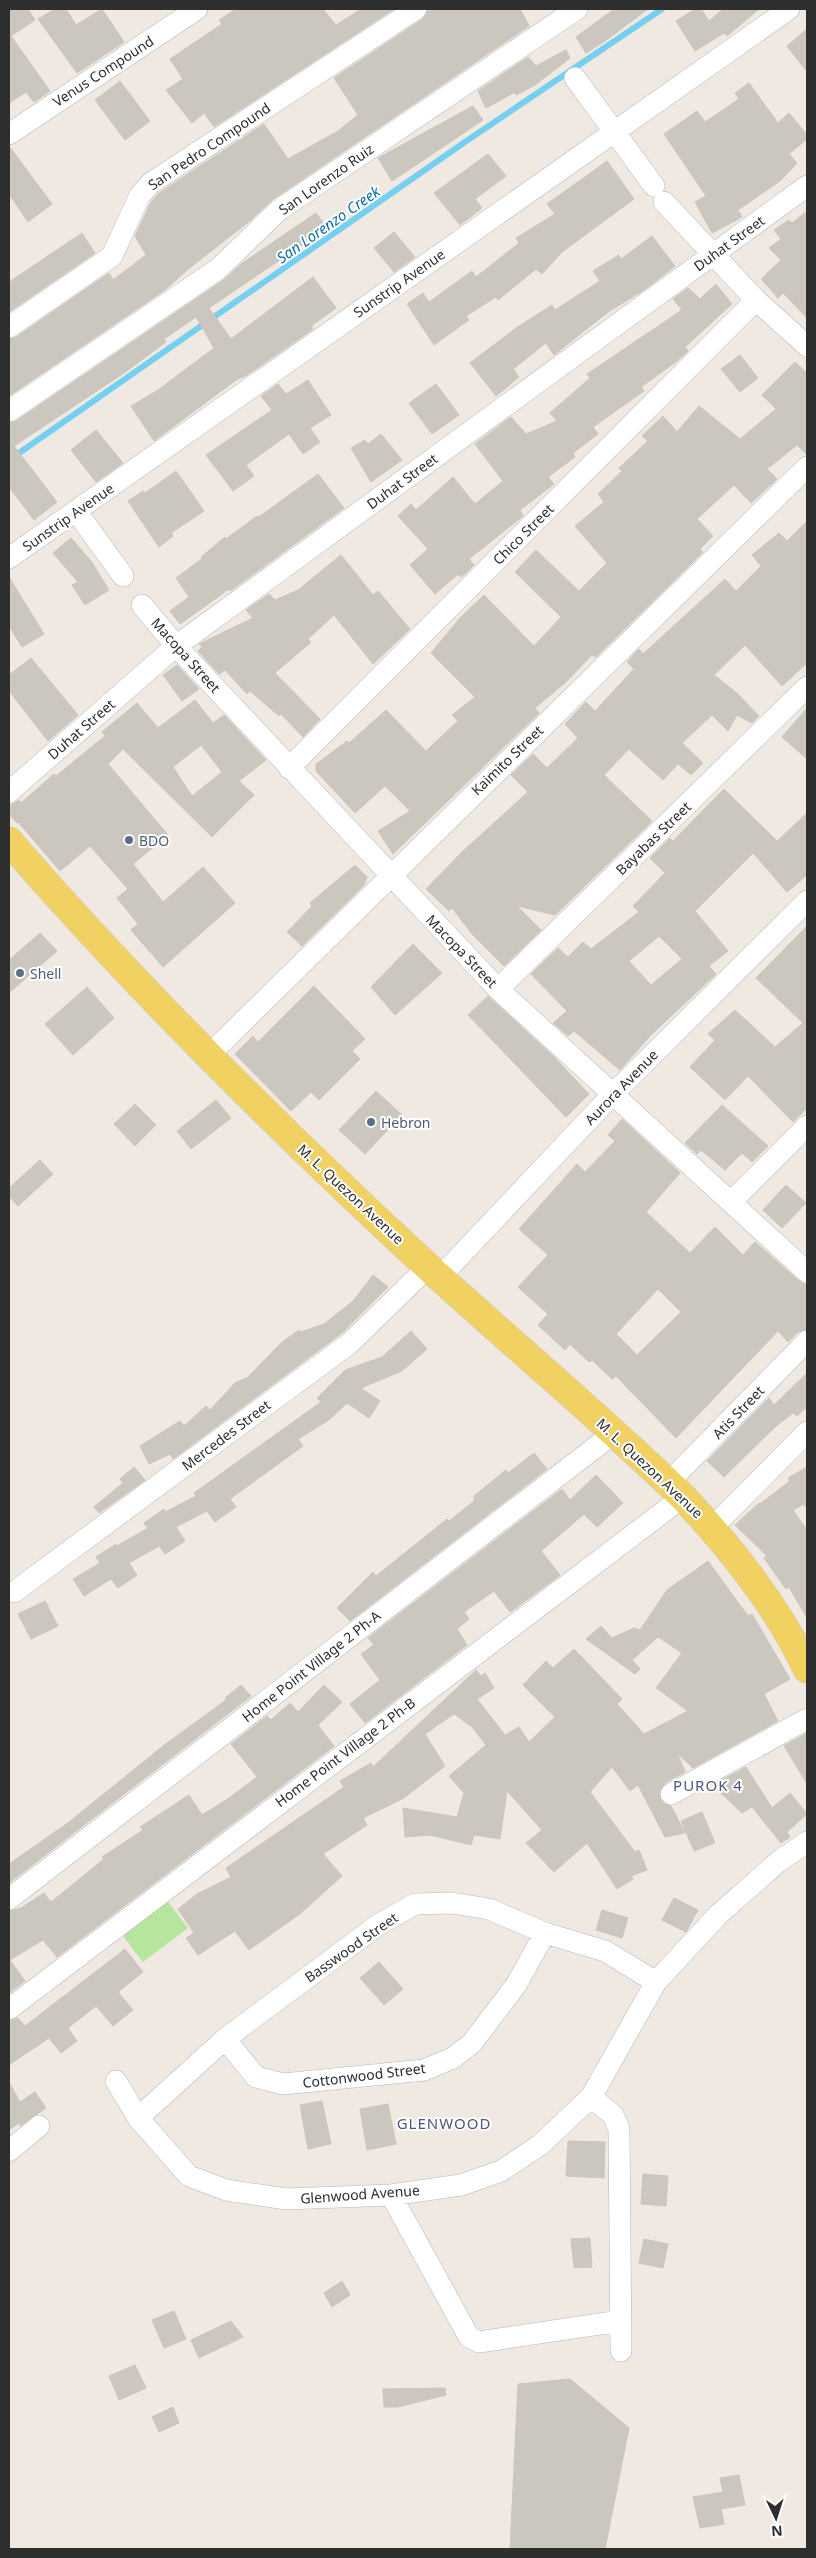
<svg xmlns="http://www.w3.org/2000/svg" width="816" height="2558" font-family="'Noto Sans',sans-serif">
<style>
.green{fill:#b6e59e}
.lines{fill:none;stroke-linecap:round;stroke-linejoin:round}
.stream{stroke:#75cff0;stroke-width:6}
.building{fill:#cbc7bf;stroke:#cbc5ba;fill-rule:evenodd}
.minor-casing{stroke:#b4b7c1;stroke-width:22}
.primary-casing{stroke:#c9c9c9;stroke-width:29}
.minor{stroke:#fff;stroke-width:21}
.primary{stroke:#f2d163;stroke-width:28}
.service-dot{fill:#5c6f8a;stroke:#fff;stroke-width:2}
.labels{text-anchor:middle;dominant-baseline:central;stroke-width:4;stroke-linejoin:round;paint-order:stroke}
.street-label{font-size:14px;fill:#2e2e2e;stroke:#fff}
.service-label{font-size:14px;fill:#4e5e75;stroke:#fff;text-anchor:start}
.water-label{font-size:15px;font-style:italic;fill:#0d6fa3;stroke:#fff}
.neighbourhood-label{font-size:15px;letter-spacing:1px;fill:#4d5680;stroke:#fff}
</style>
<rect width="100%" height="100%" fill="#efe9e1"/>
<path class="green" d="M168,1902L188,1928L143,1962L123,1936Z"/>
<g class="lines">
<path class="stream" d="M9,460L462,144L662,9"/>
</g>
<path class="building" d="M9,9H28L35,20L11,36L50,91L34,102L26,92L9,103Z
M55,9H66L76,25L102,9L124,42L77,73L38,19Z
M236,9H323L336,25L361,9H394L214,127L204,113L192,123L166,90L183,79L170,59L222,24L219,20Z
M428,9H520L529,26L272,200L251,220L187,270L165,290L9,396V339L16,337L109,273L113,280L146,255L135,236L151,202L159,193L264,124L288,159L338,131L358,115L334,78L423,19Z
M614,9H648L605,41L586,53L576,37Z
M695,9H701L709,21L723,9H759L727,36L724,33L695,51L676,21Z
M807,29V72L787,46Z
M566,50L570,58L535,85L516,95L515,92L486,108L478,91L528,57L536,66Z
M120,81L150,121L125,140L95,100Z
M749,83L778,123L789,113L807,135V139L789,154L797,163L780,181L738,210L742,217L712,233L695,202L706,196L664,134L697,111L705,122L739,99L735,93Z
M473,106L483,120L392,181L378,158Z
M9,146L52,204L28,222L9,194Z
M488,154L506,176L475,199L482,208L460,225L434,193Z
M607,161L634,199L562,252L542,274L536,269L498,300L496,297L466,316L469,320L434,345L407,304L423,293L429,302L472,271L476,277L519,243L516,238L555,214L547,204Z
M807,211V318L783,293L778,298L761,279L781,260L769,248L781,239L774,230L789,220L792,223Z
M316,213L327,228L209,308L231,339L313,277L336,308L311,326L313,329L247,375L236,380L154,441L131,406L158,390L214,348L196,317L164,339L166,342L124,373L14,446L57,502L34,520L9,487V423L16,421L225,279L241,264Z
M394,232L415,257L394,272L374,248Z
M82,233L95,253L9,312V282Z
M652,236L675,266L644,290L608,312L554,355L546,343L513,369L519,377L496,396L470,363L516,328L552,305L555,310L600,281L593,271L619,255L621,259Z
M716,284L732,304L685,347L688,351L677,361L641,387L644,391L593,427L598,434L573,453L575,457L548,477L554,484L520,510L523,516L469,559L474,565L466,573L461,577L458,574L435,594L410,565L428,549L398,516L411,504L416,510L453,477L475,504L503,481L475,444L511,417L526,434L557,421L550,413L590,378L587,374L682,310L673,299L688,288L700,299Z
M740,355L758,378L740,392L721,369Z
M795,362L807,373V455L797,445L767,469L777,479L751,503L734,485L697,519L713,536L700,549L703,552L596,657L592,655L566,682L535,708L539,713L393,854L378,831L410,811L385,786L355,813L316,771V764L347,741L349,743L386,710L426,751L458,721L452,715L475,697L431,653L460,618L484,595L534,646L561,617L515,572L536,550L579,591L607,563L575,526L604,502L598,494L622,471L619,468L648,441L642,436L663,416L677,432L699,406L740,439L776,409L762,395Z
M308,380L331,415L310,428L320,442L303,454L289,434L246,465L254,476L233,491L206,455L272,410L261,396L278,384L286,394Z
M436,384L459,415L432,434L409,403Z
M96,430L123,463L96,482L71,450Z
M381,434L402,460L371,482L351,448L365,440L368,444Z
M176,471L204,511L171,533L173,536L159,547L128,501L143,491L145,493Z
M318,474L344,508L230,591L229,589L180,624L170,611L189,597L176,578L203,558L201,557L225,537L226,539L257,516L259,517Z
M807,521V663L782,686L745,645L714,675L738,694L759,716L752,723L737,715L728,731L712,715L682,743L703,763L691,775L678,764L663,780L629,749L604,775L652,821L555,915L517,906L541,930L504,966L472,934L452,908L449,911L426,889L462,852L528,792L511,775L533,754L547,768L578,738L565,724L586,702L595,711L634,669L627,662L639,649L643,654L725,579L736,591L761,566L752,555L779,533L787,541Z
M71,538L91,561L109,590L85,605L72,585L78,582L53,553Z
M341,555L373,595L378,591L410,629L373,664L334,615L308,639L311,642L275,673L320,719L303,737L281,714L279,716L250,691L247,694L225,670L219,674L198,651L202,647L199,644L203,642L253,618L246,610L269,594L275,600L298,590Z
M9,577L44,634L22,647L9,626Z
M31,658L78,715L48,741L9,691V675Z
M177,665L199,689L182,701L163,675Z
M195,700L213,723L224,715L266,760L239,781L254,795L212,837L123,749L108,764L168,835L133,864L163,902L203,867L235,903L163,967L131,930L138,924L117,898L128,889L90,846L60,871L18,822L17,823L9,814V806L19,800L21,803L54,774L56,776L105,736L102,732L137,703L158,728ZM201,745L222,772L192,796L173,767Z
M807,708V759L782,737Z
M724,789L777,841L807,813V875L787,892L753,853L695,911L728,951L709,966L716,974L650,1036L620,1070L574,1031L568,1036L553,1023L567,1011L531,974L558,948L568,957L583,942L591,949L639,912L633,906L665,873L650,858L670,838L673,841ZM659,936L682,959L651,985L629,961Z
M355,865L367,877L364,885L302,946L287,932L312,906L310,903Z
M807,926V1108L793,1122L748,1076L725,1100L690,1067L715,1040L708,1034L735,1010L775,1047L803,1023L756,978Z
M40,933L57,951L9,993V960Z
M413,944L442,973L395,1015L371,987Z
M314,986L365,1039L352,1051L360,1059L319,1100L311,1092L291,1111L235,1054L253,1036L258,1042Z
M87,987L114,1018L73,1055L45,1024Z
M488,996L553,1056L589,1094L566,1117L468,1015Z
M376,1091L402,1115L365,1154L339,1130Z
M216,1100L231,1118L191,1149L177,1131Z
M135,1104L156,1125L135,1146L114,1124Z
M722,1105L768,1146L752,1162L742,1153L725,1170L701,1150L697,1154L685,1143Z
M622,1119L680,1173L646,1212L690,1253L715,1227L743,1255L755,1242L799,1281L807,1285V1329L798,1332L788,1342L778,1331L676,1438L616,1376L612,1379L592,1360L589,1362L570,1344L565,1350L538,1325L548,1314L518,1287L548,1255L519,1229L577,1164L585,1172L615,1141L608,1135ZM658,1289L681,1312L637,1355L616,1334Z
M40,1160L53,1174L18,1206L9,1196V1188Z
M786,1185L806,1203L782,1228L763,1210Z
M373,1275L388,1287L342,1333L173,1459L170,1454L149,1464L140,1446L180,1421L184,1426L206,1406L210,1410L235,1383L248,1377L281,1343L299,1330L301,1332L324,1324L353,1301Z
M411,1331L427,1349L402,1371L361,1388L380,1401L369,1418L347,1403L329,1420L298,1439L303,1446L230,1499L236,1507L215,1522L207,1511L176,1527L185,1541L165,1554L159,1546L129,1563L137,1575L118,1588L111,1579L84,1596L73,1579L100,1563L96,1557L116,1544L117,1546L148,1528L144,1523L164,1509L165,1512L196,1496L194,1493L321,1402L317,1398L345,1370L382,1357Z
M807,1373V1407L797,1416L793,1413L775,1427L724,1477L707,1461L767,1400L769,1398L774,1405Z
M534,1453L547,1469L350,1621L337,1608L373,1572L376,1576L447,1519L449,1521L474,1501V1496L506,1470L508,1473Z
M134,1467L145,1480L99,1513L94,1507L123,1483L120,1479Z
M807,1467V1509L804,1504L793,1510L807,1530V1618L789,1587L786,1589L764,1558L767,1556L735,1525L759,1503L760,1504L790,1481L788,1478Z
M596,1475L623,1503L597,1527L584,1514L541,1551L560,1575L510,1612L494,1591L464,1612L469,1619L457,1629L467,1645L365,1723L350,1704L380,1680L361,1654L374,1645L368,1638L562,1489L570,1500Z
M708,1561L748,1616L752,1614L790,1679L764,1694L778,1721L693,1768L677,1753L685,1772L665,1783L659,1794L664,1804L671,1806L685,1833L665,1837L638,1785L630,1791L612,1767L590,1792L635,1852L639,1850L647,1870L631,1876L633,1879L617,1889L587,1843L554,1872L526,1843L542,1830L507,1791L500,1839L474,1835L471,1845L430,1835L405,1837L403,1808L457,1817L464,1793L449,1776L486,1745L472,1727L454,1714L425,1734L445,1766L404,1798L363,1818L367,1825L323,1854L342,1876L301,1913L249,1950L235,1931L198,1955L186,1938L194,1933L178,1909L197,1894L231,1877L226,1868L344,1787L340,1781L371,1763L373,1767L476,1670L481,1676L485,1673L494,1688L477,1699L505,1735L519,1727L529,1742L555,1717L523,1685L546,1661L553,1668L574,1649L622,1699L617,1704L644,1734L688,1711L656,1688L682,1653L658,1637L632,1660L640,1669L635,1674L586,1639L601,1626L612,1638L634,1628L640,1630L667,1590Z
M45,1601L58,1626L31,1639L18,1614Z
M241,1685L251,1696L9,1883V1864L69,1822L163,1746L226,1700L225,1698Z
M324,1685L342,1702L318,1725L334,1746L57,1957L43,1940L10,1960L25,1981L9,1993V1911L21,1908L44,1893L51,1902L104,1859L102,1857L143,1830L140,1827L189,1795L202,1815L229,1798L257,1777L231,1744L267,1716L271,1720L290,1703L298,1712Z
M807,1733V1784L784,1746Z
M746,1767L772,1808L790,1793L807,1814L787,1832L790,1837L781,1843L752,1807L742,1813L712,1785Z
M702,1812L715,1843L694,1851L681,1821Z
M674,1898L698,1910L686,1932L662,1920Z
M602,1910L628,1918L622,1938L596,1930Z
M125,1949L143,1972L118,1992L133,2010L113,2026L96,2006L68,2028L77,2041L61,2053L49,2038L9,2065V2021L18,2018L25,2026Z
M379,1962L403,1989L384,2005L360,1978Z
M9,2082L20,2102L35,2092L46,2108L20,2126L19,2123L9,2130Z
M322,2101L331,2144L308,2149L300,2105Z
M388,2104L396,2144L367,2150L360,2109Z
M568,2141L605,2142L604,2178L566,2176Z
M643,2174L668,2176L666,2206L641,2204Z
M590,2238L592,2267L574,2268L571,2239Z
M644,2239L668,2244L663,2268L639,2263Z
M342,2281L350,2295L332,2307L324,2293Z
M174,2311L186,2339L164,2348L152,2320Z
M231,2321L243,2337L199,2358L191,2340Z
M135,2365L146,2388L119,2400L109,2376Z
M570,2379L629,2428L605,2549H510L518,2384Z
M445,2388L446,2395L398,2407H384L383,2389Z
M173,2407L179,2423L159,2432L152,2417Z
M739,2475L745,2505L721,2509L724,2524L700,2528L693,2497L723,2492L720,2478Z"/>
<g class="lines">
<defs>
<path id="minor" d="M575,78L654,186
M9,134L197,9
M664,202L756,300L807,346
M9,327L112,256L140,195L151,183L416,9
M9,411L218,269L279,210L577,9
M76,511L123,576
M9,558L789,9
M142,605L176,646L498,989L807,1272
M289,768L756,300
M9,792L176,646L807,186
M498,989L807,687
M209,1055L807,467
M731,1202L807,1126
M440,1277L613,1094L807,901
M668,1483L807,1341
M712,1528L807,1432
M14,1592L350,1343L428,1267
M671,1794L807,1719
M9,1899L614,1433
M9,2009L683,1497
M225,2039L256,2077L283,2084L424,2070L453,2058L472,2043L516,1985L545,1933
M116,2081L138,2118L189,2176L226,2190L286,2199L391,2195L461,2185L501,2171L540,2145L591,2097L656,1982L718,1915L778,1862L807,1842
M591,2097L613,2115L619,2129L621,2351
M138,2118L225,2039L378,1925L415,1904L452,1903L489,1909L545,1933L605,1951L656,1982
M9,2151L39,2126
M391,2195L469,2337L479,2342L620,2321"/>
<path id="primary" d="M9,841C139,991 281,1131 426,1265C511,1343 600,1417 683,1497C731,1548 777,1605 807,1669"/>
</defs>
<use href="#minor" class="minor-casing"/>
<use href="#primary" class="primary-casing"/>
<use href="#minor" class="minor"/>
<use href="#primary" class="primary"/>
</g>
<g class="service-dot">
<circle cx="129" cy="840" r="5"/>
<circle cx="20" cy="973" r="5"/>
<circle cx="371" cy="1122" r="5"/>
</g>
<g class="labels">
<g class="street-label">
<text transform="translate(103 71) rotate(-33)">Venus Compound</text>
<text transform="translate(209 146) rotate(-34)">San Pedro Compound</text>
<text transform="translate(326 179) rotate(-35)">San Lorenzo Ruiz</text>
<text transform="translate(729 243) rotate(-36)">Duhat Street</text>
<text transform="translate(399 283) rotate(-35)">Sunstrip Avenue</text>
<text transform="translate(402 481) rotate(-36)">Duhat Street</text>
<text transform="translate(68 517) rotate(-35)">Sunstrip Avenue</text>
<text transform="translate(523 534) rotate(-45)">Chico Street</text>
<text transform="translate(186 655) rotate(48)">Macopa Street</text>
<text transform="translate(81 729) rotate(-41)">Duhat Street</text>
<text transform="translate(507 760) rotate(-44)">Kaimito Street</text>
<text transform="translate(653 838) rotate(-44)">Bayabas Street</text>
<text transform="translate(462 951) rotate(46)">Macopa Street</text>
<text transform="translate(621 1087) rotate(-46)">Aurora Avenue</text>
<text transform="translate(351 1194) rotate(43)">M. L. Quezon Avenue</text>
<text transform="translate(738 1412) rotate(-46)">Atis Street</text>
<text transform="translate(226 1435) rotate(-37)">Mercedes Street</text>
<text transform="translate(650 1468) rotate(43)">M. L. Quezon Avenue</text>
<text transform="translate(311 1666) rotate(-38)">Home Point Village 2 Ph-A</text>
<text transform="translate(345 1752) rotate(-37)">Home Point Village 2 Ph-B</text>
<text transform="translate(351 1947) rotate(-35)">Basswood Street</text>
<text transform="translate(364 2075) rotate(-7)">Cottonwood Street</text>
<text transform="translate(360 2194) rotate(-4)">Glenwood Avenue</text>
</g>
<g class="service-label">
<text x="139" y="840">BDO</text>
<text x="30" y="973">Shell</text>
<text x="381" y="1122">Hebron</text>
</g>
<g class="water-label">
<text transform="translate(328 224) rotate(-35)">San Lorenzo Creek</text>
</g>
<g class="neighbourhood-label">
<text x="708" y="1785">PUROK 4</text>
<text x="444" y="2123">GLENWOOD</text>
</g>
</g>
<rect width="816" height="2558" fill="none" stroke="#2e2e2e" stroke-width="20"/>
<g transform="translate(776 2518) rotate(176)" stroke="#ffffff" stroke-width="4" paint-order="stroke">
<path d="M0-4L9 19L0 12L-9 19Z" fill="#2e2e2e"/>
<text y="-8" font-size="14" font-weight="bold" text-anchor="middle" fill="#2e2e2e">N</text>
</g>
</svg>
